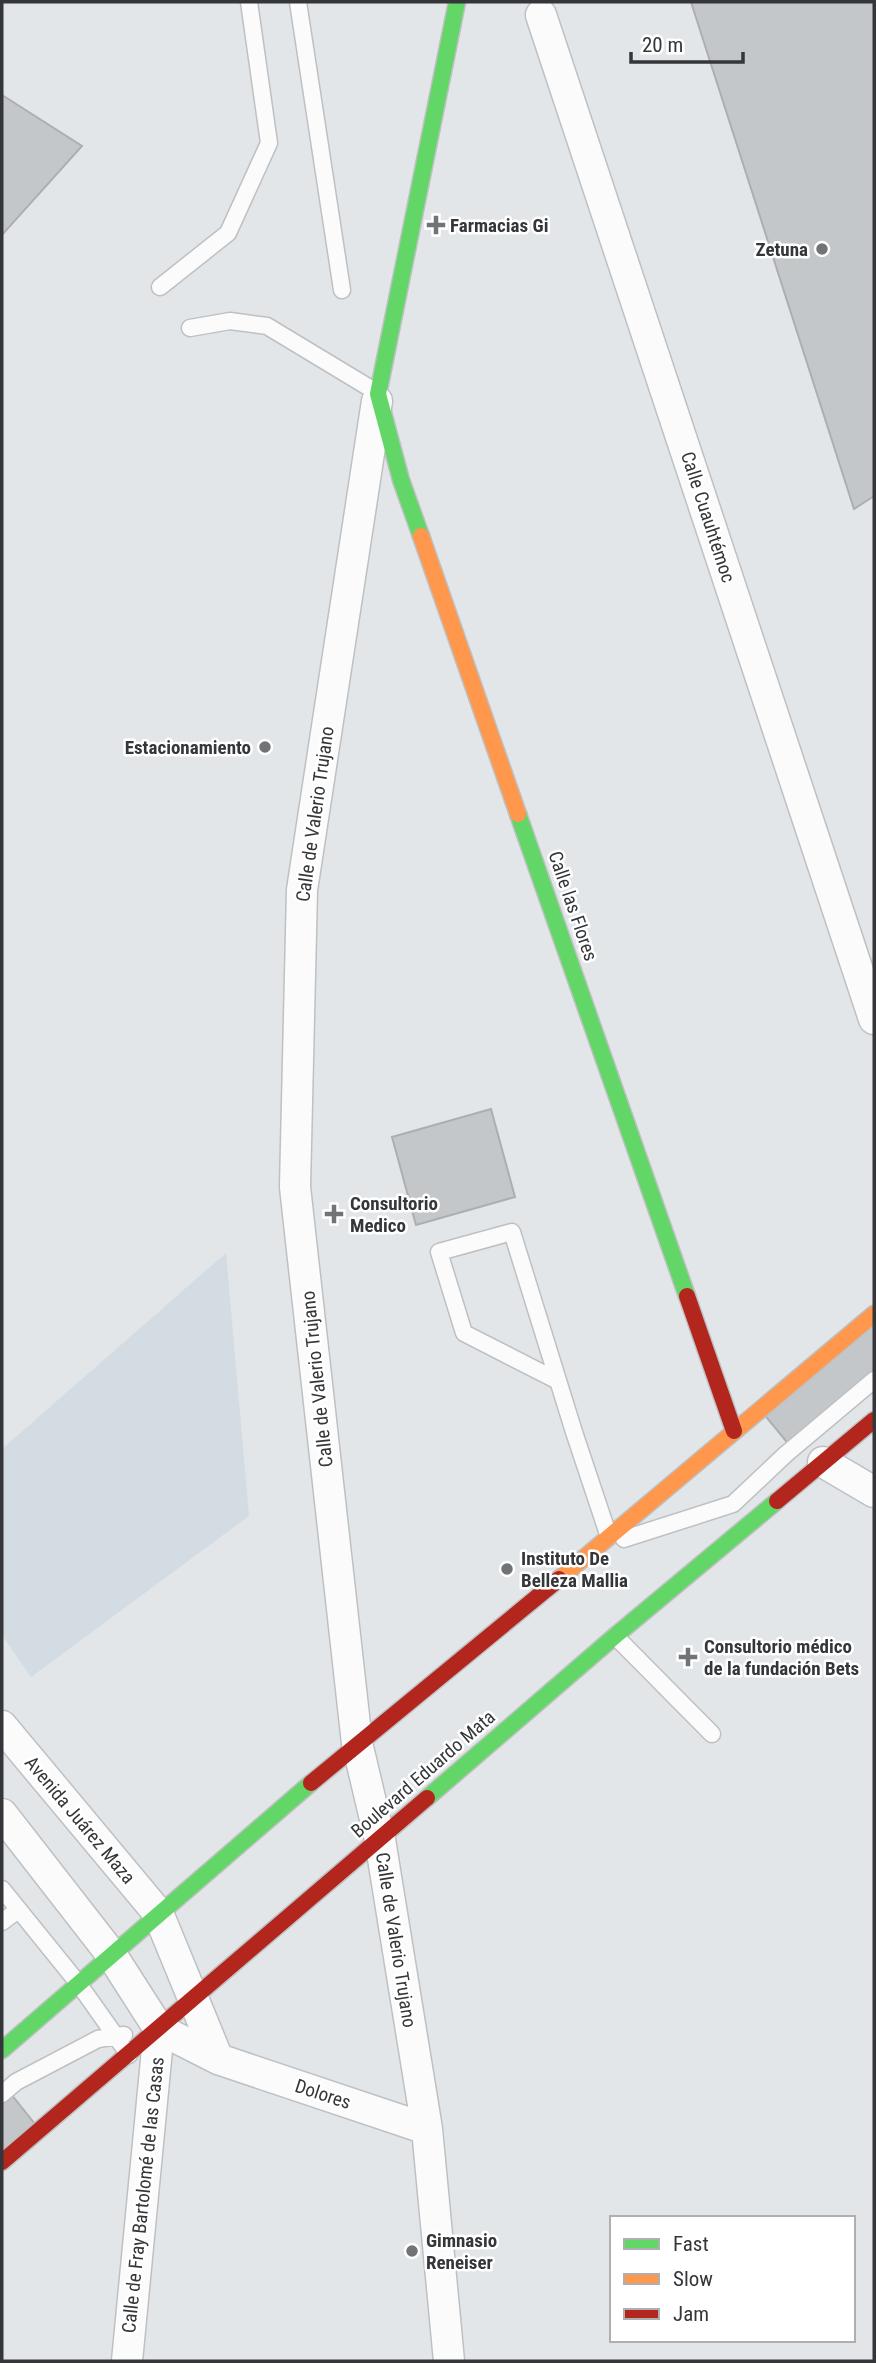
<svg xmlns="http://www.w3.org/2000/svg" width="876" height="2363" font-family="'Roboto Condensed',sans-serif">
<style>
.built{fill:#d3dbe3}
.building{fill:#c4c7c9;stroke:#adaeb1;stroke-width:2}
.lines{fill:none;stroke-linecap:round;stroke-linejoin:round}
.lane-casing{stroke:#bec0c2;stroke-width:19}
.street-casing{stroke:#bec0c2;stroke-width:33}
.fast-casing{stroke:#bec0c2;stroke-width:19}
.slow-casing{stroke:#bec0c2;stroke-width:19}
.jam-casing{stroke:#bec0c2;stroke-width:19}
.lane{stroke:#fbfbfc;stroke-width:16}
.street{stroke:#fbfbfc;stroke-width:30}
.fast{stroke:#63d668;stroke-width:16}
.slow{stroke:#ff974d;stroke-width:16}
.jam{stroke:#b3261e;stroke-width:16}
.poi-dot{fill:#717477;stroke:#fff;stroke-width:2.5}
.labels{text-anchor:middle;dominant-baseline:central;stroke-width:5;stroke-linejoin:round;paint-order:stroke}
.poi-label{font-size:19px;font-weight:bold;fill:#343639;stroke:#fff;text-anchor:start}
.street-label{font-size:19px;fill:#343639;stroke:#fff}
</style>
<rect width="100%" height="100%" fill="#e3e6e9"/>
<path class="built" d="M226,1253L249,1516L31,1677L2,1635V1449Z"/>
<path class="building" d="M691,2H874V496L854,509Z
M2,95L82,146L2,235Z
M491,1109L515,1197L416,1225L392,1137Z
M874,1319V1378L791,1447L762,1412Z
M11,2094L39,2129L2,2159V2101Z"/>
<g class="lines">
<defs>
<path id="lane" d="M298,2L342,290
M160,287L228,233L269,143L249,2
M190,328L230,321L267,326L378,393
M558,1381L464,1333L439,1252L512,1232L574,1432L609,1537
M624,1539L733,1504L786,1454L874,1380
M615,1636L712,1734
M2,1889L78,1983L129,2055
M2,1922L18,1910
M2,2094L16,2082L98,2039L124,2035"/>
<path id="street" d="M541,15L874,1019
M377,401L302,890L295,1187L357,1743L380,1840L427,2129L449,2361
M823,1462L874,1492
M2,1726L158,1913L218,2059
M2,1814L111,1954L159,2029L218,2059L427,2129
M127,2361L159,2029"/>
<path id="fast" d="M421,536L401,480L378,394L457,2
M518,814L687,1296
M427,1798L615,1636L777,1501
M2,2050L311,1783"/>
<path id="slow" d="M421,536L518,814
M559,1579L874,1314"/>
<path id="jam" d="M687,1296L734,1431
M777,1501L874,1420
M311,1783L559,1579
M2,2162L427,1798"/>
</defs>
<use href="#lane" class="lane-casing"/>
<use href="#street" class="street-casing"/>
<use href="#fast" class="fast-casing"/>
<use href="#slow" class="slow-casing"/>
<use href="#jam" class="jam-casing"/>
<use href="#lane" class="lane"/>
<use href="#street" class="street"/>
<use href="#fast" class="fast"/>
<use href="#slow" class="slow"/>
<use href="#jam" class="jam"/>
</g>
<g class="poi-dot">
<path d="M432.5 214.5h7v7h7v7h-7v7h-7v-7h-7v-7h7z"/>
<circle cx="822" cy="249" r="7"/>
<circle cx="265" cy="747" r="7"/>
<path d="M330.5 1203.5h7v7h7v7h-7v7h-7v-7h-7v-7h7z"/>
<circle cx="507" cy="1569" r="7"/>
<path d="M684.5 1646.5h7v7h7v7h-7v7h-7v-7h-7v-7h7z"/>
<circle cx="412" cy="2251" r="7"/>
</g>
<g class="labels">
<g class="poi-label">
<text x="450" y="225">Farmacias Gi</text>
<text x="808" y="249" text-anchor="end">Zetuna</text>
<text x="251" y="747" text-anchor="end">Estacionamiento</text>
<text x="350" y="1203">Consultorio<tspan x="350" dy="22">Medico</tspan></text>
<text x="521" y="1558">Instituto De<tspan x="521" dy="22">Belleza Mallia</tspan></text>
<text x="704" y="1646">Consultorio médico<tspan x="704" dy="22">de la fundación Bets</tspan></text>
<text x="426" y="2240">Gimnasio<tspan x="426" dy="22">Reneiser</tspan></text>
</g>
<g class="street-label">
<text transform="translate(708 517) rotate(72)">Calle Cuauhtémoc</text>
<text transform="translate(315 814) rotate(-82)">Calle de Valerio Trujano</text>
<text transform="translate(573 906) rotate(71)">Calle las Flores</text>
<text transform="translate(317 1379) rotate(-96)">Calle de Valerio Trujano</text>
<text transform="translate(423 1774) rotate(-41)">Boulevard Eduardo Mata</text>
<text transform="translate(80 1820) rotate(50)">Avenida Juárez Maza</text>
<text transform="translate(396 1940) rotate(81)">Calle de Valerio Trujano</text>
<text transform="translate(323 2094) rotate(18)">Dolores</text>
<text transform="translate(143 2195) rotate(-84)">Calle de Fray Bartolomé de las Casas</text>
</g>
</g>
<rect width="876" height="2363" fill="none" stroke="#343639" stroke-width="7"/>
<rect x="610" y="2216" width="245" height="126" fill="#ffffff" stroke="#aeafb0" stroke-width="2"/>
<rect x="624" y="2239" width="35" height="10" fill="#63d668" stroke="#aeafb0" stroke-width="2"/>
<text x="673" y="2251" font-size="21" fill="#343639">Fast</text>
<rect x="624" y="2274" width="35" height="10" fill="#ff974d" stroke="#aeafb0" stroke-width="2"/>
<text x="673" y="2286" font-size="21" fill="#343639">Slow</text>
<rect x="624" y="2309" width="35" height="10" fill="#b3261e" stroke="#aeafb0" stroke-width="2"/>
<text x="673" y="2321" font-size="21" fill="#343639">Jam</text>
<path d="M631 52v10h112v-10" fill="none" stroke="#343639" stroke-width="3.5"/>
<text x="642" y="52" font-size="21" fill="#343639" stroke="#ffffff" stroke-width="5" paint-order="stroke">20 m</text>
</svg>
